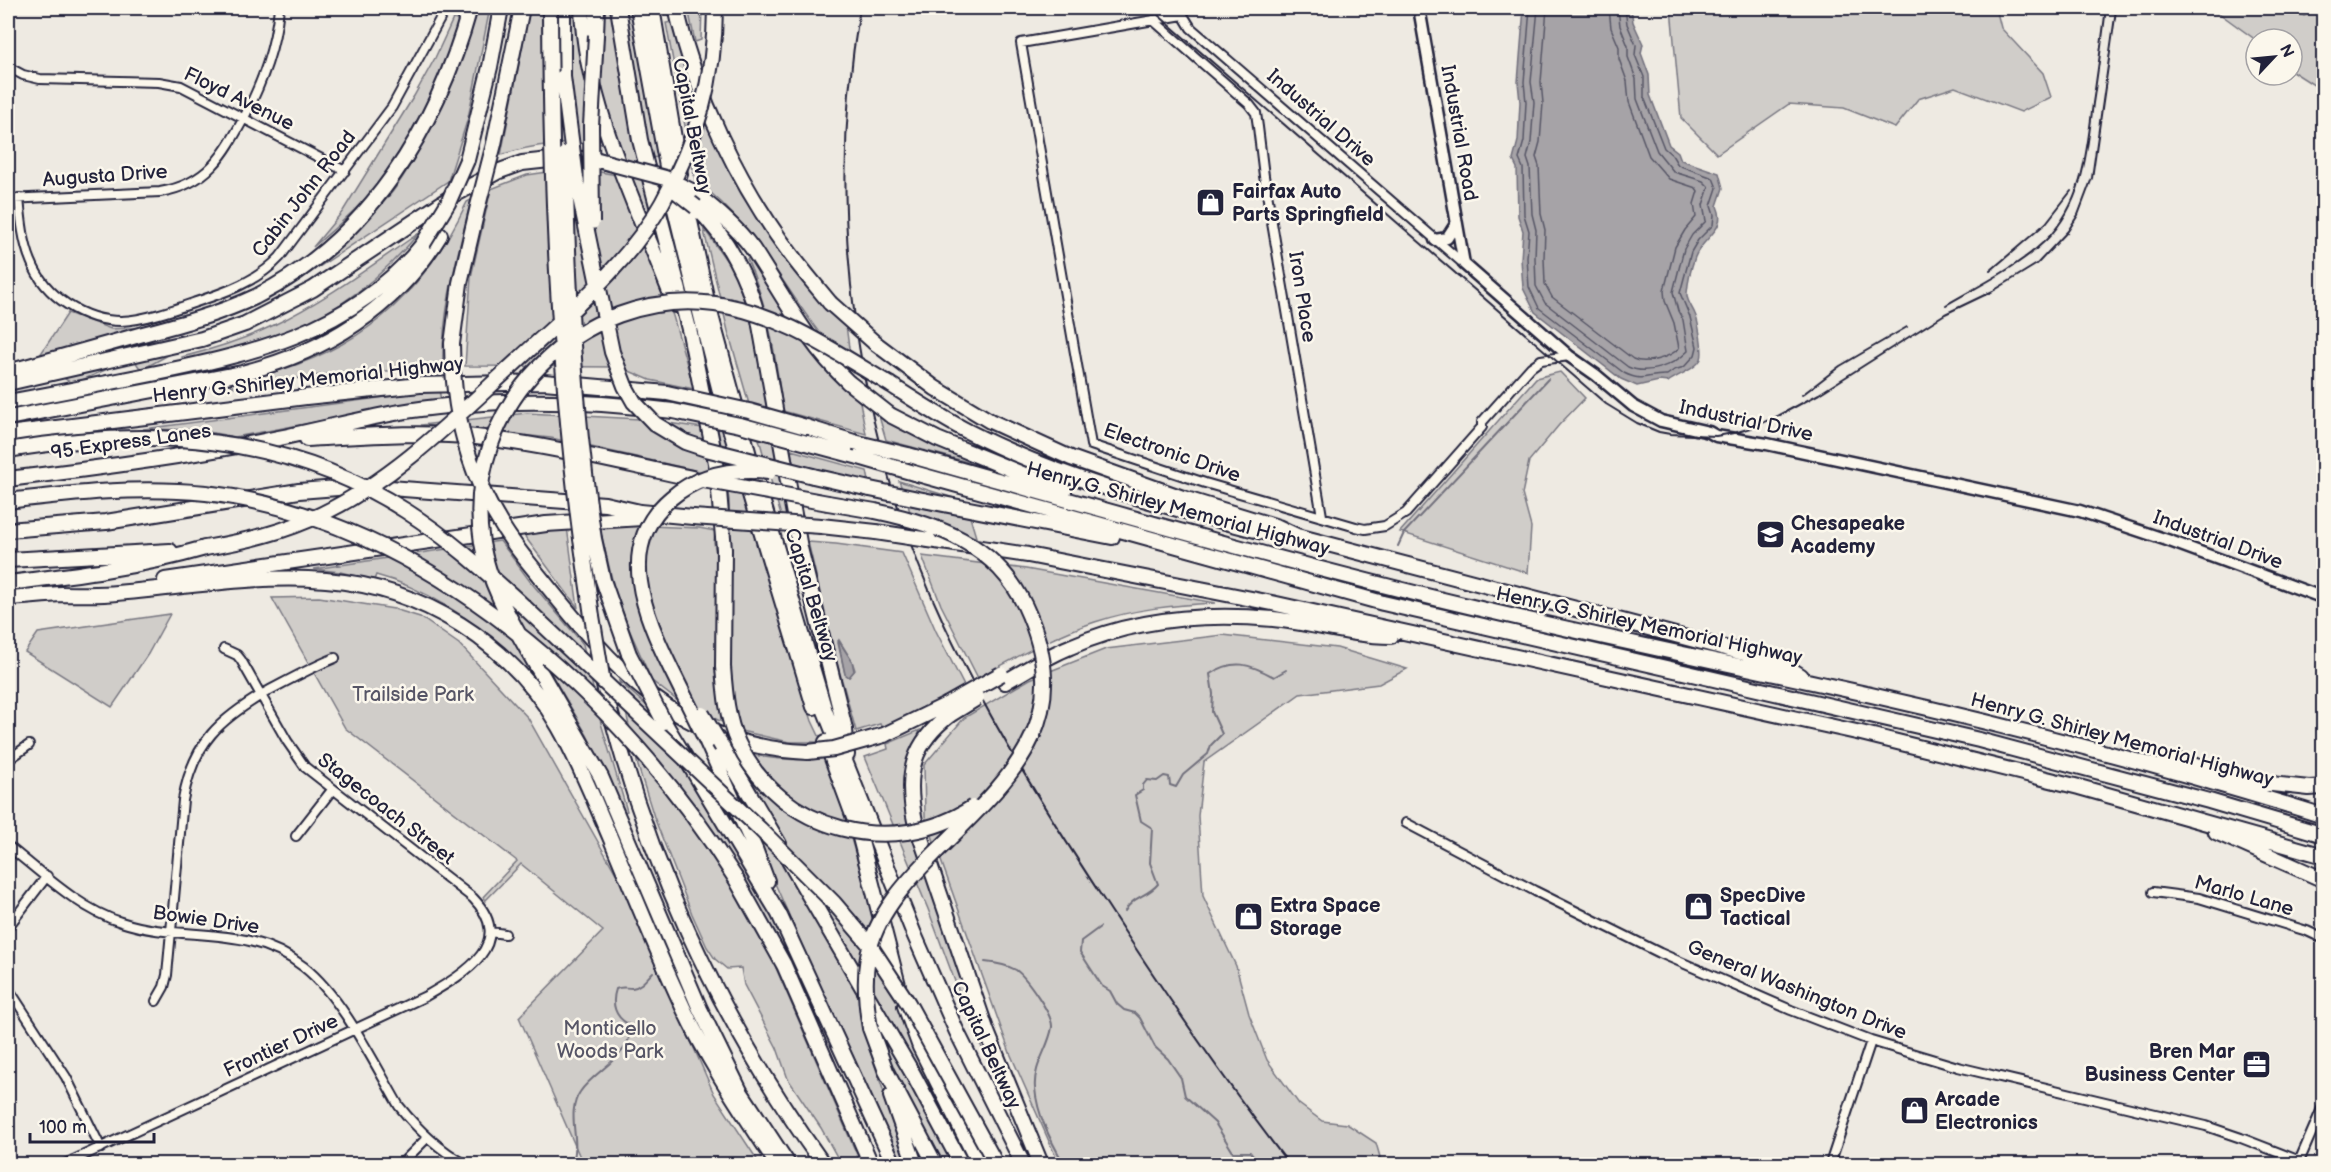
<svg xmlns="http://www.w3.org/2000/svg" width="2331" height="1172" font-family="'Balsamiq Sans',sans-serif">
<style>
.green{fill:#d0cdc9;stroke:#797882;stroke-width:1.5;fill-rule:evenodd}
.water{fill:#a6a3a7;stroke:#716f7c;stroke-width:1.5}
.lines{fill:none;stroke-linecap:round;stroke-linejoin:round}
.shore{stroke:#575666;stroke-width:1.5}
.stream{stroke:#716f7c;stroke-width:2}
.street-casing{stroke:#22223b;stroke-width:12}
.secondary-casing{stroke:#22223b;stroke-width:15}
.highway-casing{stroke:#22223b;stroke-width:18}
.street{stroke:#fbf7ec;stroke-width:8}
.secondary{stroke:#fbf7ec;stroke-width:10}
.highway{stroke:#fbf7ec;stroke-width:14}
.rail{stroke:#22223b;stroke-width:2}
.highway-bridge-casing{stroke:#22223b;stroke-width:18;stroke-linecap:butt}
.highway-bridge{stroke:#fbf7ec;stroke-width:14}
.labels{text-anchor:middle;dominant-baseline:central;stroke-width:5;stroke-linejoin:round;paint-order:stroke}
.street-label{font-size:20px;fill:#22223b;stroke:#fbf7ec}
.poi-label{font-size:20px;font-weight:bold;fill:#22223b;stroke:#fbf7ec;text-anchor:start}
.park-label{font-size:20px;fill:#565566;stroke:#fbf7ec}
</style>
<rect width="100%" height="100%" fill="#eeeae2"/>
<filter id="ink" filterUnits="userSpaceOnUse"><feTurbulence type="fractalNoise" baseFrequency=".0167" numOctaves="2"/><feDisplacementMap in="SourceGraphic" scale="12" xChannelSelector="R" yChannelSelector="G"/><feConvolveMatrix kernelMatrix="1 2 1 2 8 2 1 2 1" color-interpolation-filters="sRGB"/></filter>
<g filter="url(#ink)">
<path class="green" d="M477,8H490L468,118L448,181L319,267L317,264C344,242 372,218 393,191C407,173 418,151 428,131C448,92 467,51 477,8Z
M530,8H537L538,14H570V8H575L584,75L606,144C570,142 535,143 501,155Z
M605,8H612L628,108L656,228L650,229L603,101L597,74Z
M624,8H634L644,80L658,157L651,158L641,112Z
M688,8H702L701,40L695,42Z
M1671,8H1996L2001,28L2043,73L2051,97L2021,112L1955,87L1918,99L1895,128L1844,108L1789,104L1717,154L1681,118Z
M2212,8H2286L2304,16L2323,8V89H2320L2292,71V39L2256,40Z
M453,19L457,20L459,24C442,78 417,135 382,180C362,205 337,227 313,247L343,211L414,96L435,58Z
M672,22L685,68L721,155L734,179L774,242L846,325L852,371C792,311 766,232 695,180L666,23Z
M568,169H583L617,175L673,316L694,389L650,380L620,367L465,366L471,277L491,189L527,175Z
M471,200C458,254 441,312 443,368L425,370L344,372L235,387L227,383C245,378 263,375 281,370C372,342 427,286 467,202Z
M703,227L733,270L751,320L793,546L790,547L728,331Z
M419,233C377,283 326,321 264,342C238,351 210,355 183,361L182,357C214,349 245,339 274,325C326,300 372,265 419,233Z
M749,258L804,342L836,380L860,402L866,434L783,411C776,360 769,307 747,259Z
M68,313L111,329L165,326L170,354L141,370L133,358L73,384L36,361Z
M1560,372L1585,398L1559,425L1529,461L1522,494L1531,527L1528,573L1400,532L1536,378Z
M711,386L798,677L812,721L822,742H789L741,731L678,701L652,681L629,629L614,588L599,524L699,528L715,531L714,542L729,643V500Z
M439,390L441,400L389,408L235,437L198,430L143,429Z
M527,413L640,419L703,428L712,474L551,438L421,425Z
M879,416L975,464L886,440Z
M791,450L867,471L869,481L793,464Z
M899,481L970,503L902,489Z
M908,505L970,517L976,537L914,527Z
M567,527L578,608L523,534Z
M500,541L529,580L583,644L601,723L627,811L624,812L587,735L542,658L525,668C484,628 433,590 376,575L374,580L340,572L314,569Z
M808,542L836,544L902,553L936,631L964,686C937,702 911,717 882,728L880,724L856,731L836,659ZM839,640L852,661L855,670L849,677L845,674L838,643Z
M922,556L1026,569L1215,603C1174,605 1134,609 1095,622C1054,635 1016,658 978,678L941,605Z
M319,597L394,609L420,617L459,644L528,718L623,886L714,1094L760,1164H583L519,1017L603,931L521,864L485,901L483,897L517,861L345,728L272,598Z
M170,614L148,654L112,707L25,652L38,633Z
M1223,635L1337,648L1407,669L1379,684L1300,694L1204,762L1198,816L1203,896L1236,966L1249,1014L1267,1060L1299,1104L1322,1121L1347,1124L1376,1143L1382,1164H1059L1010,1053L925,816L924,765L964,718L1030,679L1106,649Z
M619,681L648,707L763,901L793,959L776,968L861,1164H841L821,1128L788,1079L777,1048L744,985L741,968L727,969L715,959L707,947L692,914L654,817L638,766Z
M920,730L905,774L1004,1091L995,1077L969,1019L928,909L865,757L888,749L887,744Z
M731,750C768,759 790,762 828,758L899,1006L927,1075L923,1078Z
M743,797L860,995L867,1042L908,1164H903L809,961L738,799Z
M875,1019L955,1164H942L891,1069Z"/>
<path class="water" d="M1524,8H1631L1633,22L1643,44L1641,53L1649,75L1650,95L1669,145L1678,152L1681,160L1719,173L1723,188L1717,206C1728,231 1703,236 1695,257C1691,268 1688,281 1687,293C1686,300 1692,307 1695,314C1698,320 1704,352 1701,359C1696,369 1677,375 1668,382L1659,381L1637,386L1621,379L1535,312L1523,288L1521,259L1523,231L1518,216L1517,168L1513,160L1518,141L1520,102L1518,82Z
M838,640L852,661L854,671L849,677L845,674Z"/>
<g class="lines">
<path class="shore" d="M1530,8L1524,82L1526,102L1524,141L1519,159L1523,168L1524,215L1529,231L1527,258L1529,287L1539,308L1624,373C1644,383 1647,374 1667,375L1674,370L1684,367L1695,355L1697,347L1690,317L1680,293L1691,252L1698,240L1713,225L1714,215L1711,206L1717,188L1713,178L1678,165L1672,155L1664,148L1644,97V77L1635,55L1636,45L1627,24L1625,8
M1538,8L1531,82L1534,102L1531,142L1527,158L1530,167L1532,214L1536,230L1535,258L1536,286L1545,303L1628,367C1648,376 1674,365 1688,351L1683,320L1678,311L1673,292L1684,249L1692,235L1706,221L1703,205L1709,187L1703,181L1674,172L1657,151L1637,99L1636,79L1628,57V46L1620,26L1618,8
M1547,8L1541,82L1543,103L1540,142L1536,157L1539,166L1541,214L1545,230L1544,258L1545,284L1552,297L1633,359C1645,365 1670,358 1679,348L1674,323L1665,301L1664,291L1675,247L1685,230L1696,217L1694,204L1698,191L1696,188L1669,179L1649,156L1629,102L1627,81L1619,59V47L1611,28L1609,8"/>
<path class="stream" d="M1398,546L1404,533L1548,379
M1125,911C1133,896 1147,897 1158,884L1150,863L1152,828L1141,821L1135,795L1143,790V785L1147,780L1157,781L1164,776L1169,777L1170,785L1176,787L1183,775L1208,754L1211,745L1222,734L1212,712L1213,694L1210,674C1234,658 1250,664 1274,677L1286,670
M1100,927L1081,941L1080,952L1102,986L1110,991L1117,1004L1124,1010L1135,1013L1140,1018L1155,1047L1168,1059L1181,1078L1185,1096L1215,1123L1233,1152H1250L1259,1164
M985,962C995,963 1007,965 1016,970C1026,977 1053,1015 1052,1027C1049,1048 1033,1065 1035,1088C1037,1115 1051,1141 1064,1164
M572,1164C582,1141 565,1114 580,1092C594,1070 639,1052 628,1024C615,1017 611,1004 616,989C622,986 625,988 632,988C641,987 647,978 653,972"/>
<defs>
<path id="street" d="M1153,20L1249,104L1256,113L1258,127L1264,176L1322,516
M8,67L23,75L40,79L159,82L181,86L345,171
M19,198C21,219 23,242 31,261C45,297 84,321 121,321C145,320 173,310 196,302C226,292 258,281 280,257L392,107L446,8
M8,199L160,192C208,184 224,155 245,116C263,80 275,48 279,8
M1464,264L1191,28L1183,15L1021,43L1091,445L1205,483L1356,527L1365,529L1385,526L1406,513L1482,427V422L1531,367L1541,360L1569,356
M8,760L29,745
M1406,823L1535,891L1660,953L1791,1010L1871,1041L1958,1067L2206,1126L2241,1138L2300,1161
M296,836L332,790
M8,846C41,872 80,910 121,922C184,943 247,922 304,967C342,997 374,1063 399,1106C418,1130 438,1149 465,1164
M2153,892L2199,898L2307,931L2324,939
M8,927L47,876
M491,932L505,934
M8,988L66,1077L101,1148
M156,1001L164,987L167,975L183,800C193,742 220,719 268,691C291,679 312,667 335,658
M65,1164L426,996C464,974 517,944 473,898L305,767L287,741L241,660L237,655L224,649
M401,1164L427,1138
M1830,1164L1871,1041
M2298,1164L2324,1104"/>
<path id="secondary" d="M1419,8L1464,264L1569,356L1596,375L1633,406L1661,421L1709,432L1716,436L1767,444L2080,511L2167,540L2324,598
M1435,240L1447,238L1456,224"/>
<path id="highway" d="M563,8V77
M582,8C585,106 640,213 675,305
M618,8L640,140L690,333L717,468L724,549L723,667
M638,8L674,205L706,336L726,415L814,707
M652,8L680,174
M676,8C696,96 738,184 792,256C804,272 817,287 830,303
M596,35L597,8
M494,144L522,8
M467,160L490,67L501,8
M692,191C713,208 736,226 752,248C784,296 805,341 848,382
M684,193L707,301L750,459L825,711L914,934L956,1030L1023,1164
M696,207C729,239 747,277 759,320L800,548L845,729L847,755
M875,343L935,388L990,421L1071,458L1183,498L1278,527L1297,536L1767,659L1784,665L1801,676
M452,344L460,283L478,206
M8,372C53,359 98,347 143,334C181,324 219,314 255,297C369,240 437,127 470,8
M8,383L202,339L245,324L313,289L454,195L497,172L522,163L568,158L598,160
M891,385C916,401 942,418 969,432C1061,479 1163,506 1263,532
M8,402C52,394 97,385 142,376C248,355 352,333 423,244
M890,415L937,439L1064,491
M8,418L242,373C325,352 395,309 440,235
M806,427L854,442
M8,434L306,397L420,385L544,382L667,393
M307,439C363,436 420,431 476,437C549,445 620,463 692,478
M807,443L859,457
M908,455C1094,507 1280,561 1468,606C1582,633 1698,657 1812,682C1984,719 2155,763 2324,816
M914,473L1383,603L1979,740L2209,801L2324,835
M813,476L870,489
M8,479C92,469 176,458 259,442C319,431 377,413 437,407C516,398 595,401 673,411
M923,500L1112,537
M828,503L875,511
M821,526L876,532
M8,530L106,522L299,491L363,486L605,504L640,512L693,517
M581,539L592,616
M594,539L603,580L629,654
M929,540L1028,555L1272,603L1861,733L2079,787L2324,856
M524,557C605,657 668,746 808,752
M8,560L170,551
M165,580L546,524L642,518
M8,583C74,575 140,567 205,548
M8,598C26,597 44,595 62,594C81,594 99,595 117,593C186,587 257,574 326,580C422,587 511,643 559,727C579,762 594,800 610,837C632,889 653,942 677,994C703,1054 741,1110 777,1164
M535,663L601,777L700,1009L740,1091L788,1164
M602,677C642,853 718,1018 823,1164
M1005,682C1027,670 1047,656 1070,647C1133,619 1205,613 1273,619C1313,623 1351,636 1391,636
M951,714C912,743 905,774 915,821L987,1032L1041,1164
M664,722L779,914L894,1164
M884,735L946,705
M707,742L755,849L767,881
M826,742L857,826L898,985
M722,747L779,844
M2159,767L2178,761L2253,782L2309,788L2324,787
M2216,832L2324,880
M789,861L913,1074L961,1164
M736,879L784,965L871,1164
M905,1006L920,1047L979,1164
M870,1028L886,1071L935,1164
M891,1096L915,1164"/>
</defs>
<use href="#street" class="street-casing"/>
<use href="#secondary" class="secondary-casing"/>
<use href="#highway" class="highway-casing"/>
<use href="#street" class="street"/>
<use href="#secondary" class="secondary"/>
<use href="#highway" class="highway"/>
<path class="rail" d="M860,8C824,215 856,436 945,626C989,720 1045,810 1102,897C1161,988 1222,1078 1289,1164
M1150,8L1606,404L1637,423L1659,432L1670,434L1716,436L1734,433L1751,428L1778,416L1819,394L1945,314L1993,291L2037,264L2068,231L2078,215L2092,178L2116,10
M1990,271L2046,223L2071,191
M1946,305C1980,285 2018,267 2046,240C2083,203 2087,152 2093,103C2098,71 2102,39 2106,8
M1802,395L1840,366L1907,327"/>
<defs>
<path id="highway-bridge" d="M550,12C551,188 558,364 581,539
M563,77L576,178L612,352L625,386L634,402L655,424L685,442L706,449L813,476
M565,154C568,283 574,411 594,539
M598,160L665,178L692,191
M672,188L696,207
M478,206L494,144
M592,222L591,126L596,35
M423,244L448,203L467,160
M830,303L875,343
M452,344C453,426 473,492 524,557
M848,382L890,415
M667,393L749,411L806,427
M673,411L740,425L807,443
M854,442L908,455
M8,450C148,427 283,432 406,511C447,537 483,569 519,602L760,829L834,903L869,944L908,1003L996,1164
M859,457L914,473
M703,480L828,503
M870,489L923,500
M8,501C74,493 140,486 206,493C425,518 624,700 736,879
M693,517L821,526
M876,532L929,540
M205,548C246,541 285,532 322,514C396,478 455,418 515,363C567,314 627,266 662,203C697,140 715,79 715,8
M592,616L602,677
M629,654L664,722
M535,663C514,626 489,586 482,543C460,408 581,286 715,304C781,313 835,352 891,385
M723,667C725,693 727,719 738,743C780,832 893,860 973,807
M946,705L1001,674
M702,714L722,747
M951,714L977,698
M707,742C695,718 683,693 671,669C645,615 614,546 671,498C699,474 733,468 769,472
M808,752L834,749L884,735
M870,1028C866,1005 864,979 868,956C875,916 906,882 934,854C1009,779 1079,722 1025,606C996,544 937,524 875,511"/>
</defs>
<use href="#highway-bridge" class="highway-bridge-casing"/>
<use href="#highway-bridge" class="highway-bridge"/>
</g>
</g>
<defs>
<symbol id="shop-square" viewBox="-11 -11 22 22"><rect x="-9" y="-9" width="18" height="18" rx="4" fill="#22223b" stroke="#fbf7ec"/><path d="M-5-2.5h2.3a2.7 3.5 0 0 1 5.4 0H5L5.5 6h-11ZM-1.5-2.5h3a1.5 2.3 0 0 0-3 0Z" fill="#fff"/></symbol>
<symbol id="school-square" viewBox="-11 -11 22 22"><rect x="-9" y="-9" width="18" height="18" rx="4" fill="#22223b" stroke="#fbf7ec"/><path d="M0-5L7-2L0 1L-7-2ZM-4 1L0 2.5L4 1V4Q0 6-4 4Z" fill="#fff"/></symbol>
<symbol id="office-square" viewBox="-11 -11 22 22"><rect x="-9" y="-9" width="18" height="18" rx="4" fill="#22223b" stroke="#fbf7ec"/><path d="M-6-3h4V-5.5h4V-3h4V5H-6ZM-1-4.5V-3h2v-1.5ZM-6 0V1H6V0Z" fill="#fff"/></symbol>
</defs>
<g fill-rule="evenodd">
<use href="#shop-square" x="1194" y="186" width="33" height="33"/>
<use href="#school-square" x="1754" y="518" width="33" height="33"/>
<use href="#shop-square" x="1682" y="890" width="33" height="33"/>
<use href="#shop-square" x="1232" y="900" width="33" height="33"/>
<use href="#office-square" x="2240" y="1048" width="33" height="33"/>
<use href="#shop-square" x="1898" y="1094" width="33" height="33"/>
</g>
<g class="labels">
<g class="street-label">
<text transform="translate(239 99) rotate(26)">Floyd Avenue</text>
<text transform="translate(1321 118) rotate(41)">Industrial Drive</text>
<text transform="translate(692 126) rotate(79)">Capital Beltway</text>
<text transform="translate(1459 133) rotate(80)">Industrial Road</text>
<text transform="translate(105 176) rotate(-4)">Augusta Drive</text>
<text transform="translate(304 194) rotate(-52)">Cabin John Road</text>
<text transform="translate(1302 297) rotate(81)">Iron Place</text>
<text transform="translate(308 380) rotate(-6)">Henry G. Shirley Memorial Highway</text>
<text transform="translate(1746 421) rotate(12)">Industrial Drive</text>
<text transform="translate(131 442) rotate(-8)">95 Express Lanes</text>
<text transform="translate(1172 453) rotate(19)">Electronic Drive</text>
<text transform="translate(1178 509) rotate(15)">Henry G. Shirley Memorial Highway</text>
<text transform="translate(2218 540) rotate(20)">Industrial Drive</text>
<text transform="translate(811 595) rotate(73)">Capital Beltway</text>
<text transform="translate(1649 626) rotate(12)">Henry G. Shirley Memorial Highway</text>
<text transform="translate(2122 740) rotate(15)">Henry G. Shirley Memorial Highway</text>
<text transform="translate(386 809) rotate(38)">Stagecoach Street</text>
<text transform="translate(2244 896) rotate(16)">Marlo Lane</text>
<text transform="translate(206 920) rotate(8)">Bowie Drive</text>
<text transform="translate(1797 990) rotate(22)">General Washington Drive</text>
<text transform="translate(986 1045) rotate(65)">Capital Beltway</text>
<text transform="translate(281 1046) rotate(-25)">Frontier Drive</text>
</g>
<g class="poi-label">
<text x="1232" y="192">Fairfax Auto<tspan x="1232" dy="23">Parts Springfield</tspan></text>
<text x="1791" y="524">Chesapeake<tspan x="1791" dy="23">Academy</tspan></text>
<text x="1720" y="896">SpecDive<tspan x="1720" dy="23">Tactical</tspan></text>
<text x="1270" y="906">Extra Space<tspan x="1270" dy="23">Storage</tspan></text>
<text x="2235" y="1052" text-anchor="end">Bren Mar<tspan x="2235" dy="23">Business Center</tspan></text>
<text x="1935" y="1100">Arcade<tspan x="1935" dy="23">Electronics</tspan></text>
</g>
<g class="park-label">
<text x="413" y="695">Trailside Park</text>
<text x="610" y="1029">Monticello<tspan x="610" dy="23">Woods Park</tspan></text>
</g>
</g>
<rect width="2331" height="1172" fill="none" stroke="#fbf7ec" stroke-width="30"/>
<rect x="15" y="15" width="2301" height="1142" fill="none" stroke="#22223b" stroke-width="2" filter="url(#ink)"/>
<g transform="translate(2274 57) rotate(64)"><circle r="28" fill="#fbf7ec" stroke="#a4a2a5" stroke-width="1.5"/>
<path d="M0-4.5L10 22L0 15L-10 22Z" fill="#22223b"/>
<text y="-9" font-size="16" font-weight="bold" text-anchor="middle" fill="#22223b">N</text>
</g>
<path d="M30 1133v9h124v-9" fill="none" stroke="#22223b" stroke-width="3"/>
<text x="39" y="1133" font-size="18" fill="#22223b" stroke="#fbf7ec" stroke-width="4.5" paint-order="stroke">100 m</text>
</svg>
